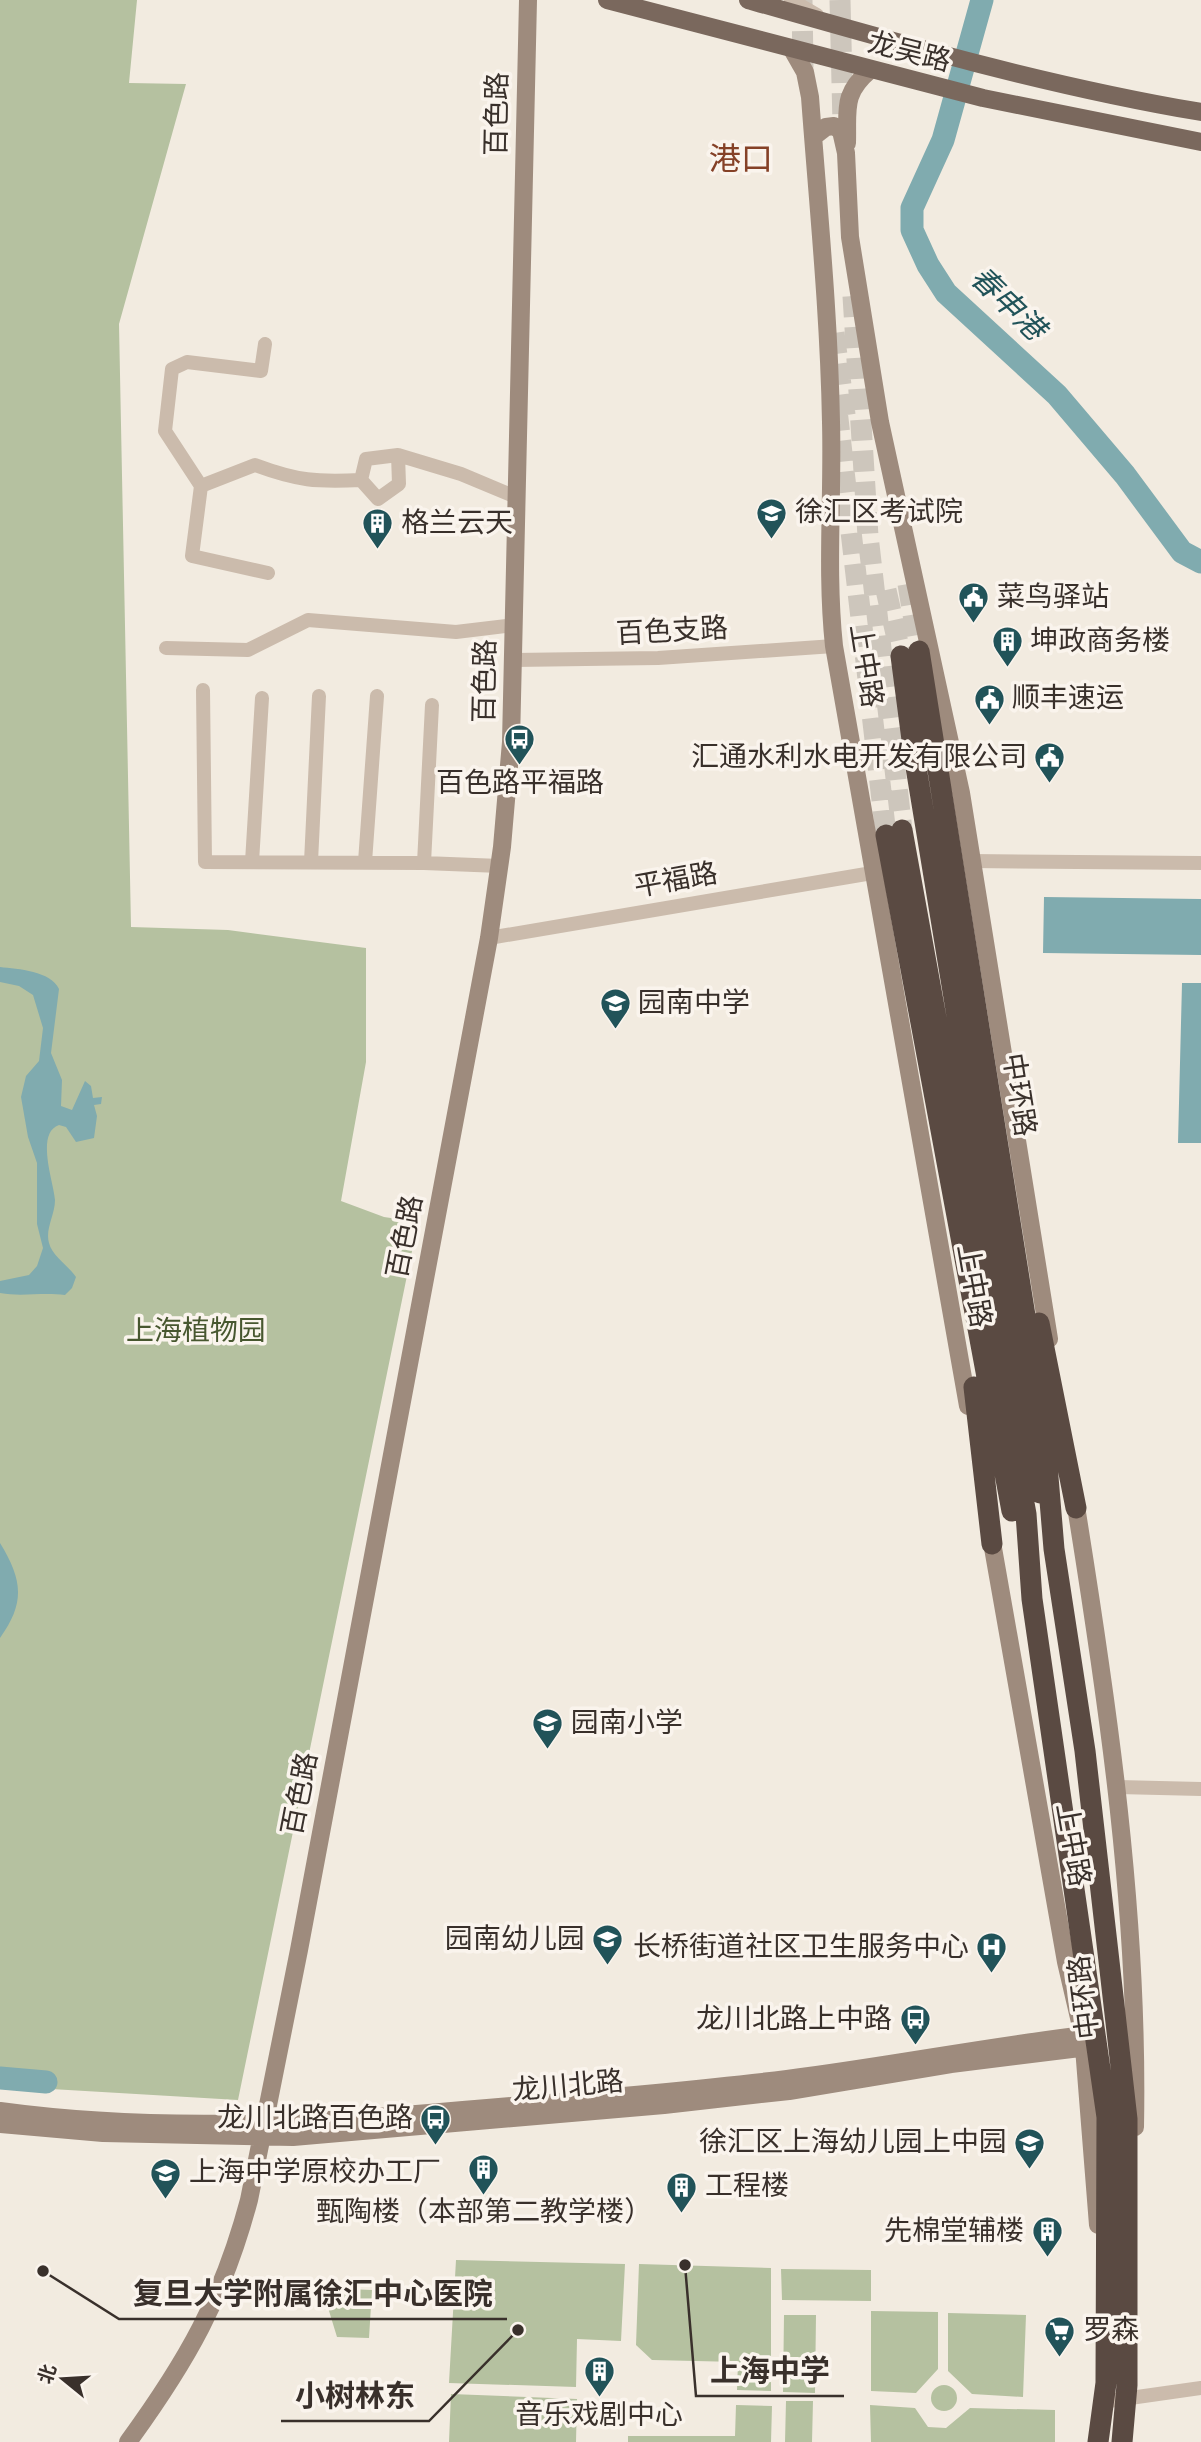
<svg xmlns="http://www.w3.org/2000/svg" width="1201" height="2442" font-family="'Alegreya Sans','Noto Sans SC',sans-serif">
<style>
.green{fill:#b5c1a0}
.water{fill:#80abaf}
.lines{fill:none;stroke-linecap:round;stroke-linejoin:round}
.river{stroke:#80abaf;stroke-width:23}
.highway-tunnel{stroke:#cdc6bc;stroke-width:21;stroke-dasharray:21 10;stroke-linecap:butt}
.street{stroke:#cbbbac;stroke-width:14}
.secondary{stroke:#9e8b7d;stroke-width:18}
.primary{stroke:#7a685d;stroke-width:18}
.highway{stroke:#5a4a42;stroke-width:21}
.labels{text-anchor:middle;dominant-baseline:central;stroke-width:7;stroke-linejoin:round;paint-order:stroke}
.street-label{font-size:28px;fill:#39302b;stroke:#faf4ed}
.poi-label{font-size:28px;fill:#39302b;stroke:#faf4ed;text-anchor:start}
.park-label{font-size:28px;fill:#47572f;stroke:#faf4ed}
.water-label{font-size:30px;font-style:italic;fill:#215359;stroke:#faf4ed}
.quarter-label{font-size:32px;fill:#854127;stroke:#faf4ed}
.leader{fill:none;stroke:#39302b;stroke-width:2.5}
.callout-dot{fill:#39302b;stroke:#faf4ed;stroke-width:2.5}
.callout-label{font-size:30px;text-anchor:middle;font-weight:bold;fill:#39302b;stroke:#faf4ed;stroke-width:7;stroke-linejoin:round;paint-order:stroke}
</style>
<rect width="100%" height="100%" fill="#f2ebe0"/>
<path class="green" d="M0,0H137L129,83L186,84L119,324L131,927L228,930L366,948V1062L341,1201L384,1217L418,1222L238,2100L0,2086Z
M456,2260L625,2264L621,2341L577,2339L576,2387L449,2383Z
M639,2264L771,2268V2391L737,2390L738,2362L652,2360L636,2345Z
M781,2269L871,2270V2301L782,2300Z
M322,2288L372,2290L369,2338L337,2337Z
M871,2311L938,2312V2369L916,2393L871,2391Z
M948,2313L1026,2315L1023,2397L972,2394L948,2371Z
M784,2315H816L815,2393L783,2392Z
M931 2398a13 13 0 1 1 26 0a13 13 0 1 1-26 0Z
M451,2394L577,2399L576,2442H449Z
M786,2401H813L812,2442H785Z
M736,2405L772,2406L771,2442H628V2436H735Z
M870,2405L915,2408L928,2427L946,2428L970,2408L1055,2410V2442H871Z"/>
<path class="water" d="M1044,897L1201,899V955L1043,953Z
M0,967C18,969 51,971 59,989L51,1053L62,1080L61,1106L72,1110L85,1081L91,1086L93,1098L102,1097L101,1104L94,1105L97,1116L94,1138L76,1142L66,1127L59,1125C35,1133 54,1183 55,1200C55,1215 45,1229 49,1243C52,1256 68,1265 76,1277L72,1288L65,1295C42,1292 22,1297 0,1293V1281L29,1275L37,1266L43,1248L37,1224V1163L28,1137L21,1097L26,1076L39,1061L43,1028L33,995L19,986L0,982Z
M1182,983H1201V1143H1178Z
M0,1543C22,1579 26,1602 0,1638Z"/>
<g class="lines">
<path class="river" d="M982,0L943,140L912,208V230L928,265L946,293L1057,395L1125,475L1182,552L1201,562
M0,2078L46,2082"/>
<path class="highway-tunnel" d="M802,0L803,68
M840,0L843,124
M853,296L868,536L902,830
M834,333L846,422
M837,410L886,835
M908,584L919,651
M886,590L901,656"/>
<path class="street" d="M791,0L817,15
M265,344L261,371L187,362L172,369L165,431L201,486L255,465C298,481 316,482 361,480
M398,455L399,484L378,499L361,480L366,459L398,455L461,474L516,497
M201,486L192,556L268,573
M166,648L248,650L308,620L456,632L514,625
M514,660L658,658L834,646
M203,690L205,862L424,863L432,705
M971,861L1201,863
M252,862L262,698
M311,862L319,696
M365,862L377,696
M424,863L500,866
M489,938L872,873
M1118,1787L1201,1789
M1109,2401L1201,2388"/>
<path class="secondary" d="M793,51L805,72L810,97C818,205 829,313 831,422C833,497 826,571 834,646L968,1406
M813,137L826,127L834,126L841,131L846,153L850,237L880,422L961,793L1049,1339
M847,143C848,109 842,94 870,70
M1074,1494C1108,1704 1139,1914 1135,2127
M990,1531L1066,1962L1083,2035L1098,2225
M0,2111C154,2132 309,2124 463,2110C571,2101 679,2092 787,2079C889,2066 990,2046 1093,2034
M0,2124L103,2133L293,2137L664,2105L789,2091L951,2064L1096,2046
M128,2442C187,2361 223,2298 249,2200L299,1950L489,938L502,847L511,742L528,0"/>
<path class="primary" d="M607,0L983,98L1201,142
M748,0C898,43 1047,86 1201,112"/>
<path class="highway" d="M919,651L1045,1441L1054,1549L1085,1751L1127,2119V2385L1122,2442
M901,656L914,755L1028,1446L1040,1493
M902,830L1026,1514L1032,1599L1107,2117L1106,2383L1098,2442
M886,835L1012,1511
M1039,1323L1076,1508
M974,1387L992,1544"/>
</g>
<defs>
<symbol id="school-pin" viewBox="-11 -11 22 30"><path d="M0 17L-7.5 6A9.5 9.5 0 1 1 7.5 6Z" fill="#215359" stroke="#faf4ed"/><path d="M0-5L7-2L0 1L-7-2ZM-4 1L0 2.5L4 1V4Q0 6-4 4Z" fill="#fff"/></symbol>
<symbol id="building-pin" viewBox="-11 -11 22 30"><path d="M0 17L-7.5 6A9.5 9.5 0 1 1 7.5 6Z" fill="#215359" stroke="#faf4ed"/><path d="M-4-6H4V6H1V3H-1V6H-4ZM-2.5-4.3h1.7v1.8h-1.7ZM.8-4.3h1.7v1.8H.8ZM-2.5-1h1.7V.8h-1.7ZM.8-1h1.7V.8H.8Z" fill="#fff"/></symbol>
<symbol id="civic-pin" viewBox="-11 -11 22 30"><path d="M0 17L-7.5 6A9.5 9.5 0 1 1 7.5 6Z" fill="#215359" stroke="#faf4ed"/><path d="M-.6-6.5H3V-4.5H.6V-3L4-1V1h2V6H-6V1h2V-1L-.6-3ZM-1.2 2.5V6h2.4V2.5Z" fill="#fff"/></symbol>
<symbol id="bus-pin" viewBox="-11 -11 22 30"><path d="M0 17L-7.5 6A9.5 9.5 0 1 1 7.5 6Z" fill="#215359" stroke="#faf4ed"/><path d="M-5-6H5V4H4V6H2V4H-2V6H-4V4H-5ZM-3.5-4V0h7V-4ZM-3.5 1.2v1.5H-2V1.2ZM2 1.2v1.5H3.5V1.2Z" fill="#fff"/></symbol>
<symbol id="hospital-pin" viewBox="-11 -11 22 30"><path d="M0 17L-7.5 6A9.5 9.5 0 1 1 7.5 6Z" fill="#215359" stroke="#faf4ed"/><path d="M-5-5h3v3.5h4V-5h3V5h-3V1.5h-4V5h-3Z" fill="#fff"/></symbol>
<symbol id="supermarket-pin" viewBox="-11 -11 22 30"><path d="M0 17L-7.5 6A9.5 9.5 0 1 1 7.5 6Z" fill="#215359" stroke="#faf4ed"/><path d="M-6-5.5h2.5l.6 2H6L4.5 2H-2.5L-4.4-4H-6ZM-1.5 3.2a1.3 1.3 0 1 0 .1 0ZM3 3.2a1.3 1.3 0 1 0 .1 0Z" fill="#fff"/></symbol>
</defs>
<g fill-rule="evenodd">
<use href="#school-pin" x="754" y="496" width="35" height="47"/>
<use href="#building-pin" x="360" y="506" width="35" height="47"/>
<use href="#civic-pin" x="956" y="580" width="35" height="47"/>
<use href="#building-pin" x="990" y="624" width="35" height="47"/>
<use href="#civic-pin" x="972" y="682" width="35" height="47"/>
<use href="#bus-pin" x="502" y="722" width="35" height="47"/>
<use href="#civic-pin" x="1032" y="740" width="35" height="47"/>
<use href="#school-pin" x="598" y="986" width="35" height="47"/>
<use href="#school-pin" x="530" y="1706" width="35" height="47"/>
<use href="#school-pin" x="590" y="1922" width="35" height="47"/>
<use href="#hospital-pin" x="974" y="1930" width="35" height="47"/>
<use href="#bus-pin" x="898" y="2002" width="35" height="47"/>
<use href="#bus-pin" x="418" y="2102" width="35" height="47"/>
<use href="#school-pin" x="1012" y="2126" width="35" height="47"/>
<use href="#building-pin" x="466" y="2152" width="35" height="47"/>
<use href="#school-pin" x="148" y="2156" width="35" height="47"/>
<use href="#building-pin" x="664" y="2170" width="35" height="47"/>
<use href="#building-pin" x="1030" y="2214" width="35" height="47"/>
<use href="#supermarket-pin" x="1042" y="2314" width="35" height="47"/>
<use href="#building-pin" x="582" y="2354" width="35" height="47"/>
</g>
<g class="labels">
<g class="street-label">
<text transform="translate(909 53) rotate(14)">龙吴路</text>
<text transform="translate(498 114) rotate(-89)">百色路</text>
<text transform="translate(672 632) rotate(-3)">百色支路</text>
<text transform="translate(865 666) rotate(81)">上中路</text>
<text transform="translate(486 681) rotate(-89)">百色路</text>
<text transform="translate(676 881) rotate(-10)">平福路</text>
<text transform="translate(1018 1095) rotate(81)">中环路</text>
<text transform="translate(406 1237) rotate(-79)">百色路</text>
<text transform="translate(973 1286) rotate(80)">上中路</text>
<text transform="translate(301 1794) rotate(-79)">百色路</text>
<text transform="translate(1072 1845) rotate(80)">上中路</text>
<text transform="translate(1085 1997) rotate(-97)">中环路</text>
<text transform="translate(568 2087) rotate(-5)">龙川北路</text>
</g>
<g class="poi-label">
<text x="795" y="513">徐汇区考试院</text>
<text x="401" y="524">格兰云天</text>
<text x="997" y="598">菜鸟驿站</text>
<text x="1030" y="642">坤政商务楼</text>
<text x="1012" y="699">顺丰速运</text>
<text x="1027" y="758" text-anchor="end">汇通水利水电开发有限公司</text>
<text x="520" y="784" text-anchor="middle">百色路平福路</text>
<text x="638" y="1004">园南中学</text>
<text x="571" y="1724">园南小学</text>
<text x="585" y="1940" text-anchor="end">园南幼儿园</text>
<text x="969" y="1948" text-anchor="end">长桥街道社区卫生服务中心</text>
<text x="892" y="2020" text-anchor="end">龙川北路上中路</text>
<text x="413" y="2119" text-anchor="end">龙川北路百色路</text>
<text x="1007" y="2143" text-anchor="end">徐汇区上海幼儿园上中园</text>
<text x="189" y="2173">上海中学原校办工厂</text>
<text x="705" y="2187">工程楼</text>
<text x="484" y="2213" text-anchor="middle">甄陶楼（本部第二教学楼）</text>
<text x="1024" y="2232" text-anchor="end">先棉堂辅楼</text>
<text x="1083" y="2331">罗森</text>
<text x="599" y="2416" text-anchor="middle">音乐戏剧中心</text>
</g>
<g class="park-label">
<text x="196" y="1332">上海植物园</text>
</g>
<g class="water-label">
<text transform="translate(1007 304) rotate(44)">春申港</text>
</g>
<g class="quarter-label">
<text x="741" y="160">港口</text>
</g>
</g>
<path class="leader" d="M43 2271L119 2319H507M685 2265L696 2396H844M518 2330L429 2421H281"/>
<g class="callout-dot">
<circle cx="43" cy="2271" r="7"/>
<circle cx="685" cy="2265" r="7"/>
<circle cx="518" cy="2330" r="7"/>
</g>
<g class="callout-label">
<text x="313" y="2304">复旦大学附属徐汇中心医院</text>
<text x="770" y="2381">上海中学</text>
<text x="355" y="2406">小树林东</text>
</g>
<g transform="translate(63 2379) rotate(288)" stroke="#faf4ed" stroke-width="5" paint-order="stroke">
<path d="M0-5L12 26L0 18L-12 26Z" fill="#39302b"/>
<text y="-10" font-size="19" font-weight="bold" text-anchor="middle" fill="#39302b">北</text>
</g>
</svg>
